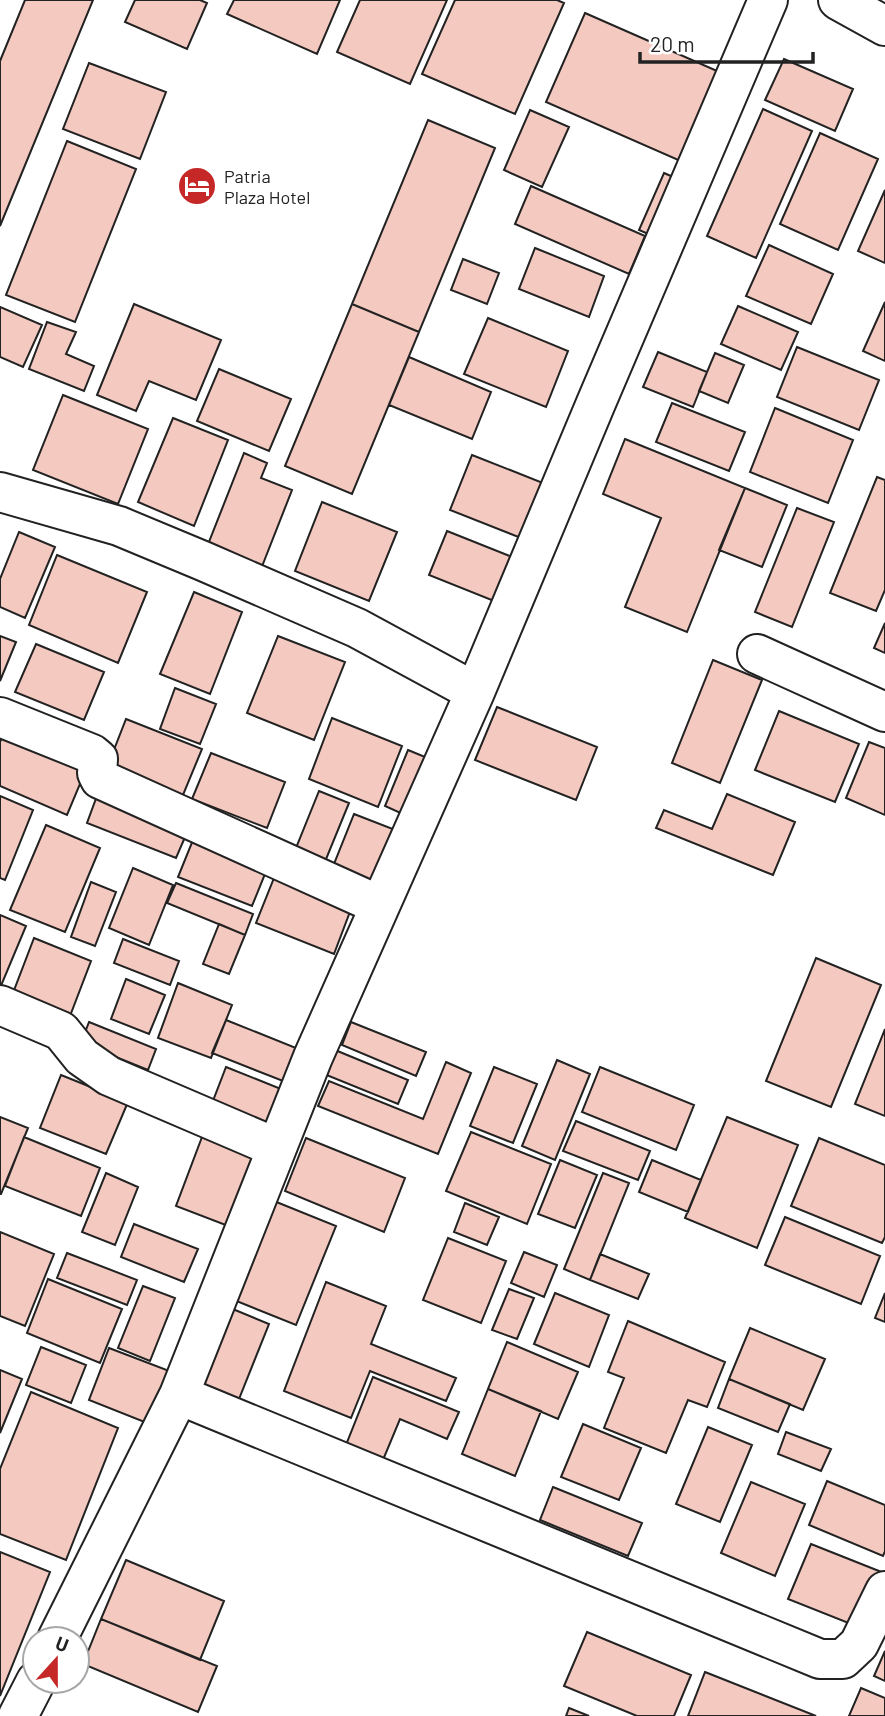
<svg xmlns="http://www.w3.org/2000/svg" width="885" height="1716" font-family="Barlow,sans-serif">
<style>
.building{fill:#f3c9c0;stroke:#222;stroke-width:2}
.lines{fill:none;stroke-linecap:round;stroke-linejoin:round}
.minor-casing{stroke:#222;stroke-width:42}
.primary-casing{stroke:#222;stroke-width:42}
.minor{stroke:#fff;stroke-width:38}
.primary{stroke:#fff;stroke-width:38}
.labels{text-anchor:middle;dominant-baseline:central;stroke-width:5;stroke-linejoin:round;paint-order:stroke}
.poi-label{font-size:18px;fill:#222;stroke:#fff;text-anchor:start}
</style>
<rect width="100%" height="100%" fill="#fff"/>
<path class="building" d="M25,0H93L0,226V61Z
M135,0H200L207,3L187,49L125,22Z
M234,0H340L317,54L227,14Z
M360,0H447L410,84L337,52Z
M455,0H557L564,3L515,114L422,74Z
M585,13L724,74L685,163L546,102Z
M784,59L853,89L835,131L765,100Z
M89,63L166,92L140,159L63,129Z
M763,109L812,131L756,258L707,236Z
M530,110L569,127L542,187L504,170Z
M428,120L495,148L419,332L352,304Z
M820,133L878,159L838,250L780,224Z
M67,141L136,169L75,322L6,295Z
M664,173L687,183L662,240L639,230Z
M531,186L645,236L629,274L515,224Z
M885,190V263L858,251Z
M769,245L833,274L811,324L746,296Z
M535,248L604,276L589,317L519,289Z
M463,259L499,273L487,304L451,290Z
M885,302V361L863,351Z
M134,304L221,340L196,400L149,381L136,411L97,395Z
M352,304L419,332L352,494L285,466Z
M738,306L798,332L781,370L721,344Z
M0,307L42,325L23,367L0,357Z
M488,318L568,351L546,407L464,374Z
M47,322L76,332L66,354L94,366L84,391L29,369Z
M797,347L879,380L859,430L777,397Z
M658,352L707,372L693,407L643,387Z
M715,353L744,365L728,403L699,391Z
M409,357L491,392L472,439L389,405Z
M219,369L291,399L269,451L197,421Z
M63,395L148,429L118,504L33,470Z
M672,403L745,432L729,471L656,442Z
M775,408L853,440L828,503L750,472Z
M173,418L228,440L194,526L138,502Z
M625,439L745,488L687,632L625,607L661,518L603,494Z
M244,453L267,463L261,478L292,490L261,569L207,547Z
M472,455L543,483L521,538L450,510Z
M877,477L885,480V590L876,611L830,593Z
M745,488L787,505L762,567L719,550Z
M322,502L397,532L369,601L295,571Z
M797,508L834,522L792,627L755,612Z
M447,531L512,557L494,601L429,575Z
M19,532L55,547L25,618L0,607V579Z
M57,555L147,592L118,663L29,625Z
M194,592L242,612L210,694L160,674Z
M885,623V653L874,648Z
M0,636L16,642L0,681Z
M278,636L345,662L314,740L247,713Z
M36,644L104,672L84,720L15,692Z
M713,660L762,680L720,783L672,763Z
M175,688L216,704L200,744L160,729Z
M497,707L597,747L576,800L475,760Z
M779,711L859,744L835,802L755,770Z
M332,718L402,746L378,807L309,779Z
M126,719L202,749L183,795L108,765Z
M7,725L90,760L67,815L0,786V742Z
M869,742L885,748V815L846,798Z
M408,750L430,759L407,816L385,806Z
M211,753L285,782L267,828L192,799Z
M101,785L192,821L176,858L87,823Z
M319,791L349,803L322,869L292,858Z
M727,794L795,822L773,875L656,828L664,810L712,829Z
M0,796L33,810L5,880L0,878Z
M354,814L398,831L374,892L330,874Z
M46,825L100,848L65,932L10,910Z
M195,835L269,864L252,906L178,877Z
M133,868L173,885L149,945L109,928Z
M274,878L351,909L334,954L256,923Z
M91,882L116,892L95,946L71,937Z
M176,883L253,914L245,935L167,903Z
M0,915L26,926L0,988Z
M219,924L245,935L229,974L203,964Z
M34,938L91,961L70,1016L13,993Z
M123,939L179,961L170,985L114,963Z
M816,958L881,985L831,1107L766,1081Z
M126,979L165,995L149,1034L111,1019Z
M178,983L232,1005L211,1058L158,1038Z
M226,1020L296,1048L283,1081L212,1053Z
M89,1022L156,1049L148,1070L81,1043Z
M351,1022L426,1052L416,1076L342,1045Z
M885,1029V1116L855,1104Z
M335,1050L408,1080L398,1104L324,1074Z
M557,1060L590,1074L555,1160L522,1146Z
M446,1062L471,1073L438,1154L318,1106L329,1081L423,1119Z
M226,1067L286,1091L271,1130L211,1106Z
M494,1067L537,1084L513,1143L470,1126Z
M600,1067L694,1105L676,1150L582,1112Z
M61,1075L128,1102L106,1154L40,1128Z
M0,1117L28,1128L1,1194H0Z
M727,1117L798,1145L757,1248L685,1218Z
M576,1121L650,1151L638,1180L563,1151Z
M471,1132L551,1164L527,1224L446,1191Z
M24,1137L100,1168L81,1216L5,1186Z
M202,1137L263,1160L236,1229L176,1206Z
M306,1138L405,1178L384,1232L285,1191Z
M819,1138L885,1165V1237L882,1243L791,1206Z
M560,1160L597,1175L575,1228L538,1214Z
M652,1160L701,1180L688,1212L639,1192Z
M106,1173L138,1187L115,1245L82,1232Z
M603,1173L629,1183L590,1280L564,1269Z
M269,1199L336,1226L296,1325L229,1298Z
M465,1203L499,1217L487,1245L454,1232Z
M785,1217L880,1256L861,1304L765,1265Z
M134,1224L198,1249L184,1282L121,1257Z
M0,1232L54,1254L25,1326L0,1316Z
M448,1238L506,1261L481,1323L423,1300Z
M524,1252L557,1265L544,1297L511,1283Z
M67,1253L137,1280L127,1305L57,1278Z
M600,1254L649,1274L638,1299L590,1280Z
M48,1279L122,1309L100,1363L27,1333Z
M326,1282L386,1306L371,1344L456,1378L446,1401L370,1371L351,1418L284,1391Z
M143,1286L175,1298L150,1361L118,1348Z
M509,1289L534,1298L517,1339L492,1330Z
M555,1293L609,1315L589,1367L534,1344Z
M885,1293V1322L875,1318Z
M223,1305L269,1324L237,1404L192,1386Z
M628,1321L725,1362L707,1407L688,1400L666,1453L604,1428L624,1378L608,1372Z
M750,1328L825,1359L803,1410L729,1379Z
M507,1342L578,1372L558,1419L488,1389Z
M41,1347L86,1365L71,1403L26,1385Z
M109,1348L172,1372L152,1425L89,1400Z
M0,1370L22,1379L0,1433Z
M373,1377L459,1412L447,1439L400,1419L383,1460L346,1445Z
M729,1379L790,1404L778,1432L718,1408Z
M488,1389L541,1411L515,1476L462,1454Z
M31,1392L118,1428L66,1560L0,1534V1469Z
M583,1424L641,1448L619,1500L561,1477Z
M708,1427L752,1445L720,1522L676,1504Z
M786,1432L831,1449L821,1471L778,1454Z
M827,1481L885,1505V1551L883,1556L809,1525Z
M751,1482L805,1504L775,1576L721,1553Z
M553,1487L642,1523L628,1556L540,1520Z
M811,1544L884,1573L861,1628L788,1599Z
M0,1552L50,1572L0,1696Z
M126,1560L224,1601L200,1660L101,1619Z
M101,1619L217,1666L198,1712L83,1664Z
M587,1632L691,1675L674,1716H637L564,1686Z
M885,1651V1681L874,1676Z
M705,1672L816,1716H688Z
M861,1688L885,1698V1716H849Z
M569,1708L589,1716H566Z"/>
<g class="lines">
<defs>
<path id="minor" d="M0,492L119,526L203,561L357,628L475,692
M757,654L885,712
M0,717L92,754L98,759L97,773L100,779L379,905
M0,1005L61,1031L82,1057L109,1076L277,1148
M179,1395L820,1659H843L859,1644L885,1591
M57,1639L179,1395L313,1057L475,692L596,403L768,0
M18,1716L36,1681"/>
<path id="primary" d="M838,0L885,26"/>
</defs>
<use href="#minor" class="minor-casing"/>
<use href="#primary" class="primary-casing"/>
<use href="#minor" class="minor"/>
<use href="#primary" class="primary"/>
</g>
<defs>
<symbol id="hotel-disc" viewBox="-11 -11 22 22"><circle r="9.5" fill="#c62828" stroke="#fff"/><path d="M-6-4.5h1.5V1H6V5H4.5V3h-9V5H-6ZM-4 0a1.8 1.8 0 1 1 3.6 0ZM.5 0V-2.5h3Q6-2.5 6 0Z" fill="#fff"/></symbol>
</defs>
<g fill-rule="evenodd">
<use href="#hotel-disc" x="175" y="164" width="44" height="44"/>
</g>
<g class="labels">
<g class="poi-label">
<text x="224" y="176">Patria<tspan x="224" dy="21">Plaza Hotel</tspan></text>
</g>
</g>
<g transform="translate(56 1660) rotate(21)"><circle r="33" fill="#ffffff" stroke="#a7a7a7" stroke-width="2"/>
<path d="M0-5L12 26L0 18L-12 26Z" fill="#c62828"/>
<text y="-10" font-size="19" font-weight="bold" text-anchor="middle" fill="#222222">U</text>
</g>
<path d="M640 52v10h173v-10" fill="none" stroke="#222222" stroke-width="3.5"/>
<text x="650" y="52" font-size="21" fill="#222222" stroke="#ffffff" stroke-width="5" paint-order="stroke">20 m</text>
</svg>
